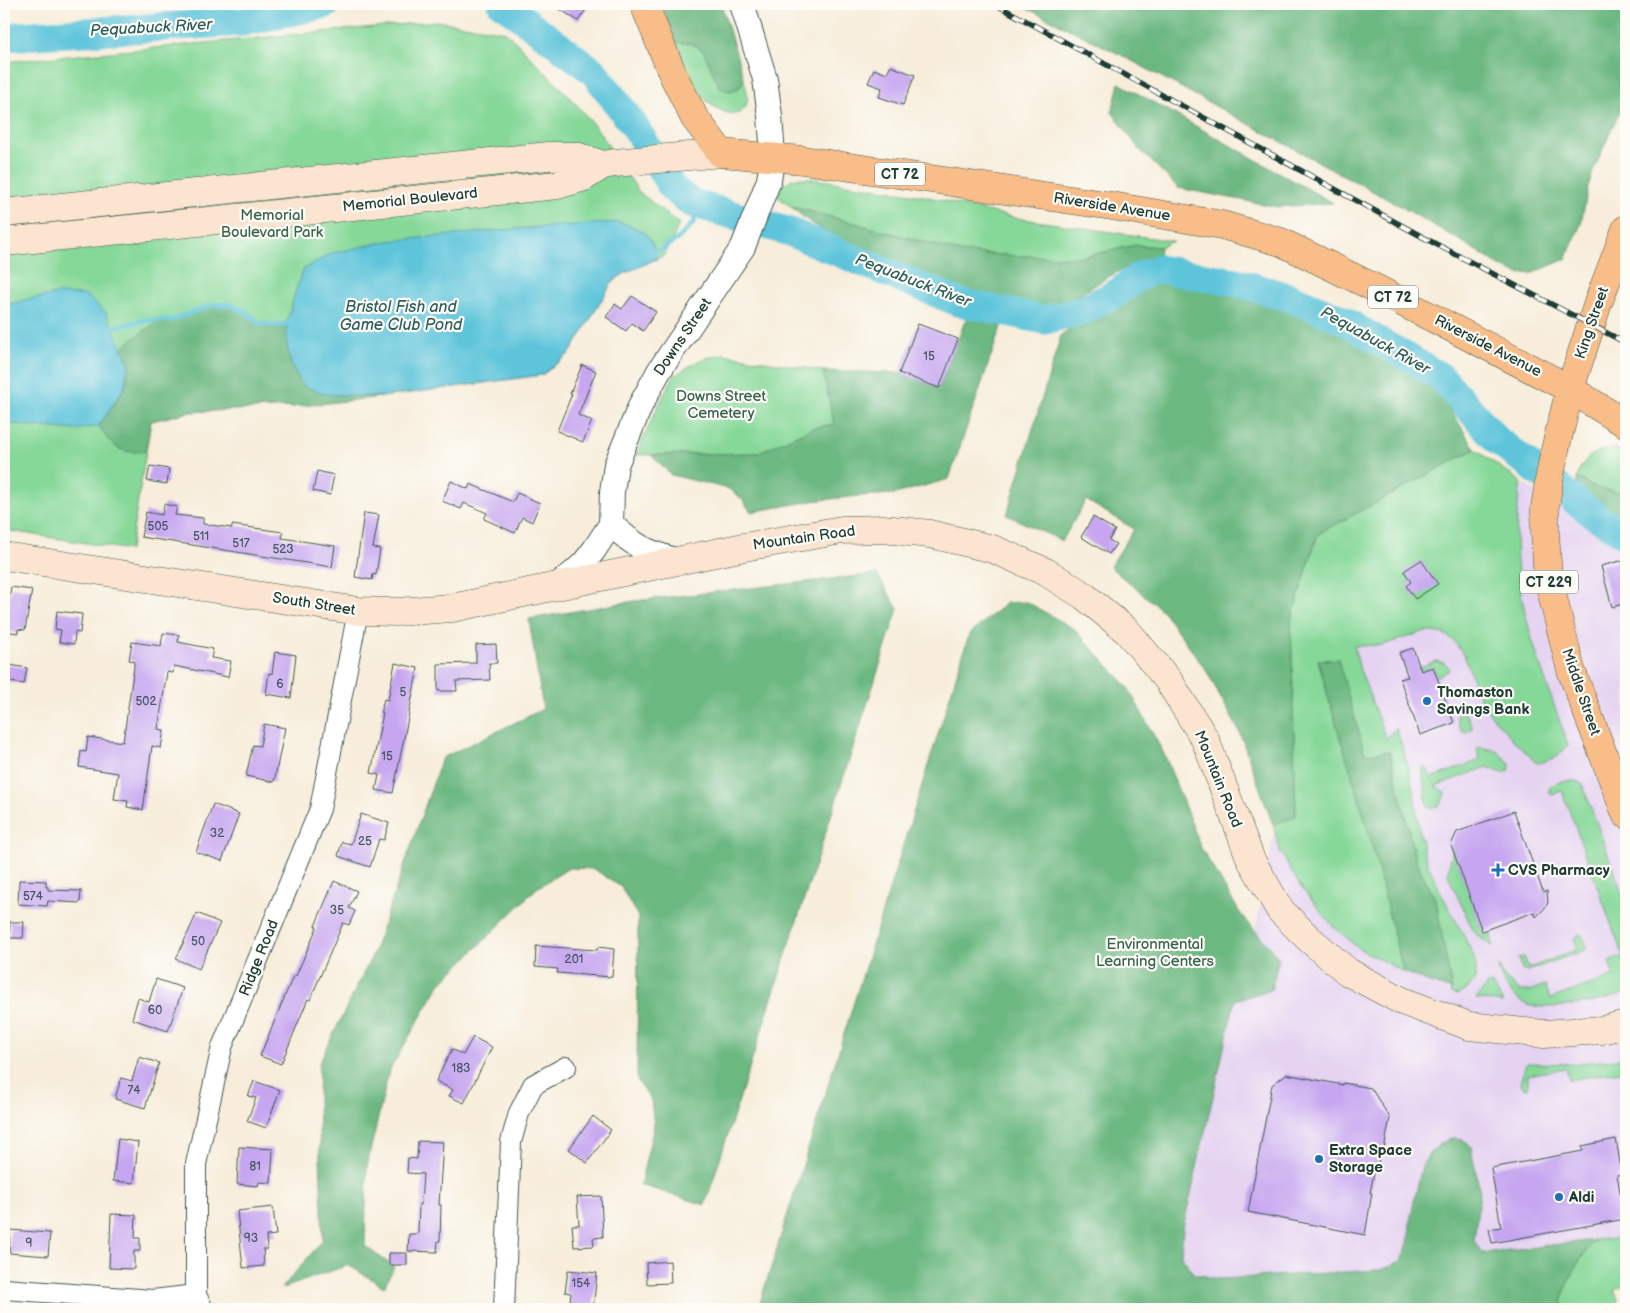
<svg xmlns="http://www.w3.org/2000/svg" width="1630" height="1313" font-family="'Balsamiq Sans',sans-serif">
<style>
.built{fill:#e5d3f1}
.green{fill:#86d899;stroke:#528a66}
.forest{fill:#6cb881;stroke:#467a5a}
.water{fill:#5dc4da;stroke:#3e8087}
.lines{fill:none;stroke-linecap:round;stroke-linejoin:round}
.stream{stroke:#5dc4da;stroke-width:5}
.river{stroke:#5dc4da;stroke-width:29}
.building{fill:#c6a6f0}
.minor-casing{stroke:#3f574d;stroke-width:22}
.tertiary-casing{stroke:#3f574d;stroke-width:26}
.secondary-casing{stroke:#3f574d;stroke-width:29}
.primary-casing{stroke:#3f574d;stroke-width:29}
.trunk-casing{stroke:#3f574d;stroke-width:29}
.minor{stroke:#fff;stroke-width:20}
.tertiary{stroke:#fff;stroke-width:24}
.secondary{stroke:#fce5d0;stroke-width:28}
.primary{stroke:#f8bd89;stroke-width:28}
.trunk{stroke:#f8bd89;stroke-width:28}
.rail-casing{stroke:#1f3d34;stroke-width:5.5}
.rail{stroke:#fdfcf7;stroke-width:4;stroke-dasharray:11;stroke-linecap:butt}
.poi-dot{fill:#1f6fb2;stroke:#fdfcf7;stroke-width:2}
.labels{text-anchor:middle;dominant-baseline:central;stroke-width:4.5;stroke-linejoin:round;paint-order:stroke}
.number-label{font-size:12px;fill:#495763}
.shield{fill:#fdfcf7;stroke:#62766e;stroke-width:1}
.shield-label{font-size:14px;font-weight:bold;fill:#1f3d34}
.street-label{font-size:15px;fill:#1f3d34;stroke:#fdfcf7}
.park-label{font-size:15px;fill:#39644d;stroke:#fdfcf7}
.poi-label{font-size:15px;font-weight:bold;fill:#1f3d34;stroke:#fdfcf7;text-anchor:start}
.water-label{font-size:16px;font-style:italic;fill:#2e5f5e;stroke:#fdfcf7}
</style>
<rect width="100%" height="100%" fill="#fdfcf7"/>
<filter id="ink" filterUnits="userSpaceOnUse"><feTurbulence type="fractalNoise" baseFrequency=".02" numOctaves="2"/><feDisplacementMap in="SourceGraphic" scale="10" xChannelSelector="R" yChannelSelector="G"/><feConvolveMatrix kernelMatrix="1 2 1 2 8 2 1 2 1" color-interpolation-filters="sRGB"/></filter>
<filter id="wash" filterUnits="userSpaceOnUse"><feTurbulence type="fractalNoise" baseFrequency=".0096" numOctaves="4" result="noise"/><feDisplacementMap in="SourceGraphic" scale="20" xChannelSelector="R" yChannelSelector="G"/><feGaussianBlur stdDeviation="1.12" result="paint"/><feColorMatrix in="noise" values="0 0 0 0 0 0 0 0 0 0 0 0 0 0 0 0 0 1.4 0 .05"/><feComposite in="paint" operator="in"/></filter>
<g filter="url(#wash)">
<rect width="100%" height="100%" fill="#f7edda"/>
<path class="built" d="M1475,449L1521,482L1626,550V1241L1404,1276L1166,1283L1222,988L1248,968L1279,807L1301,531L1434,456Z"/>
<path class="green" d="M438,21L506,32L575,103L598,130L639,192L679,224L665,255L625,273L613,281L570,353L542,375L292,407L189,412L151,421L130,550L4,530V62Z
M676,42L694,44L704,52L720,88H738L744,79C745,86 749,95 747,102C742,124 716,110 706,100C691,85 684,61 676,42Z
M796,178H808L924,196L1016,218L1173,241L1160,247L1136,245L1082,257L1018,256L961,252L790,206L777,196C781,186 786,181 796,178Z
M723,354L823,371L834,424L813,428L757,453L636,455L657,408L674,376L691,365L706,358Z
M1475,449L1521,482C1517,508 1515,536 1517,562C1522,625 1548,685 1568,745L1558,756L1540,763L1535,761L1516,743L1482,705L1464,655L1453,640L1444,634L1426,631L1383,645L1354,646L1360,670L1386,739L1396,728C1402,747 1408,765 1412,784C1417,807 1418,830 1424,852C1435,889 1459,922 1474,957C1479,977 1476,985 1458,995L1451,993L1436,901L1416,861L1390,752L1365,754L1318,660C1333,714 1350,767 1366,821C1380,870 1389,922 1404,972L1358,948L1332,925L1300,886L1280,851L1273,825L1296,816L1291,620L1318,534Z
M1609,449H1616L1626,454V493L1599,489L1577,478C1581,461 1592,451 1609,449Z
M1436,661L1445,663L1449,668L1448,671L1437,677L1433,667L1421,671L1420,667Z
M1462,713L1466,714L1472,725L1471,729L1466,732L1461,730L1456,716Z
M1479,747L1498,751L1510,764L1509,771L1502,773L1487,767L1435,786L1445,792C1444,800 1438,810 1430,808L1427,804L1422,770L1423,768H1427L1431,778L1480,760L1477,749Z
M1562,781H1574L1582,783L1626,904V992C1609,1002 1546,1011 1527,1005C1513,999 1500,981 1498,966H1499L1503,976L1519,991H1529L1545,985L1550,999L1614,976L1609,962L1623,956L1562,791L1552,794L1549,792L1550,786Z
M1453,849L1484,936L1491,934L1493,946L1479,937L1473,930L1450,880L1448,872Z
M1580,934C1584,937 1588,946 1585,950L1528,971L1522,969L1518,958L1524,957L1529,968L1578,949L1574,938Z
M1491,984L1493,985L1503,1003L1476,999L1487,985Z
M1626,1058V1070L1569,1080L1566,1068L1528,1075V1088L1523,1087L1520,1083L1523,1073L1527,1063L1572,1064Z
M1626,1237V1284L1614,1290L1618,1299V1302L1607,1309H1562C1563,1281 1579,1261 1595,1240Z"/>
<path class="forest" d="M661,4H721L744,79L739,88L729,91L720,88L704,52L694,44L676,42Z
M1019,4H1626V97L1594,169L1588,187L1581,224L1566,259L1533,273L1519,274L1501,267L1466,244L1400,206L1121,55Z
M1119,83L1333,203L1278,207L1178,188L1139,149L1112,112Z
M790,206L961,252L1018,256L1082,257L1136,245L1160,247L1159,256C1135,263 1112,273 1091,288C1080,295 1071,302 1058,305C1030,310 987,304 961,295C934,286 906,271 881,258C850,243 815,230 790,206Z
M1174,278L1237,290L1336,328L1434,383L1475,449L1318,534L1291,620L1296,816L1273,825L1239,731L1206,670L1163,611L1110,567L1134,529L1086,500L1062,541L1007,515L1061,335L1074,325L1105,311L1127,299L1149,284Z
M212,305H230L246,312L259,323L287,325V345L325,394L382,397L292,407L189,412L151,421L146,451C121,455 111,447 99,426L125,388L129,363L122,347L159,320H172Z
M968,313L1003,321L949,479L895,494L859,496L812,501L751,512L742,499L729,489L671,475L651,455L757,453L813,428L834,424L823,371L899,373L939,388Z
M1577,478L1599,489L1626,493V520L1601,507L1577,484Z
M877,574L898,609L705,1205L640,1185L654,1126L651,1100L637,1080L638,917L621,887L594,869L569,868L537,888L440,984L389,1071L367,1165L365,1246L394,1267L384,1287L348,1265L281,1289L323,1240L318,1101L319,1063L373,954L442,758L543,709L529,619L634,601Z
M1027,602L1074,629L1127,686L1165,756L1201,848L1240,913L1279,958L1271,990L1235,1000L1183,1228L1181,1256L1195,1274L1219,1279L1380,1270L1401,1261L1408,1244L1411,1215L1422,1166L1429,1154L1440,1144L1451,1138L1463,1139L1471,1147L1480,1193L1474,1240L1482,1253L1595,1240C1579,1261 1563,1281 1562,1309H1467L1465,1308L1461,1309H758L969,635L1006,603Z
M1338,659L1365,754L1389,751L1416,861L1436,901L1452,990L1427,982L1404,972C1389,922 1380,870 1365,820C1350,767 1332,714 1318,660Z"/>
<path class="water" d="M618,222C641,229 653,232 656,259L625,273L613,281L570,353L542,375L382,397L325,394L302,385L291,364L287,345V321L298,283L304,269L332,253L388,241L514,229Z
M58,294L86,295L106,313L129,363L124,388L99,426L74,430L4,423V306L24,300Z"/>
<g class="lines">
<path class="stream" d="M649,254C664,251 682,237 692,224C696,219 699,212 701,206
M107,329L144,320H172L212,305H230L246,312L259,323L273,325L292,324"/>
<path class="river" d="M502,4L506,6L594,72L633,124L673,189L692,203L790,232L958,302L1045,320L1084,310L1117,293L1138,277L1158,269L1235,282L1288,297L1339,318L1441,377L1497,440L1594,515L1626,535
M4,37L242,22L326,4"/>
</g>
<g id="blocks">
<path class="building" d="M552,4H590L578,21Z
M890,66L915,75L903,105L879,97L882,88L868,83L874,69L887,74Z
M632,296L656,312L643,331L632,323L626,331L606,317L615,304L622,309Z
M918,324L958,339L939,388L899,373Z
M582,365L596,371L578,415L592,421L583,442L557,431L572,394H570Z
M150,466L169,469L167,484L147,481Z
M317,471L334,475L330,495L313,491Z
M451,481L468,489L470,484L513,502L517,493L540,503L532,522L522,517L515,533L484,519L487,513L464,503L461,509L442,501Z
M164,504L177,507L175,515L203,518V524L232,528V525L283,532L282,538L335,546L332,567L141,537L146,512L162,515Z
M364,513L379,515L373,548L380,549L376,575L373,574L372,580L355,577Z
M1093,517L1115,530L1109,540L1116,544L1109,554L1081,537Z
M1421,560L1438,584L1415,599L1406,586L1411,582L1404,571Z
M1620,561L1626,564V603L1612,607L1601,566Z
M11,587L32,590L25,630L18,629V633L4,631Z
M57,611L82,614L80,633L75,632L74,644L59,642L61,630L55,629Z
M163,633L179,635L178,642L213,649L211,658L231,661L228,677L174,666L173,673L167,672L158,729L164,730L161,748L152,746L143,810L127,807L128,801L114,799L118,773L79,767L81,751L86,752L88,737L123,742L134,667V661L129,660L132,642L161,646Z
M496,644L497,663H489L490,680L456,681L457,691H438V664L476,663V645Z
M1413,648L1421,671L1433,667L1454,723L1420,735L1400,679L1408,677L1399,653Z
M275,652L296,655L291,698L266,694L269,673L272,674Z
M395,663L418,668L393,793L376,790L379,775L371,773L383,713L381,712L384,699L388,700Z
M4,664L27,668L24,684L4,681Z
M264,724L285,728L274,782L246,776L253,745L260,746Z
M213,804L239,814L222,861L196,852Z
M1514,811L1543,892L1547,891L1548,903L1544,909L1536,917L1534,912L1482,931L1451,845L1457,832Z
M361,814L389,823L384,840L379,839L370,867L338,856L342,842L351,844Z
M19,880L46,881V887H48V890L81,891L80,903L48,901L47,906L18,904Z
M334,881L357,891L349,908L355,911L349,925L343,923L310,1000L308,999L281,1064L260,1056L294,974L296,976L317,927L315,926Z
M197,913L220,923L199,969L176,959Z
M10,922H24L23,938H9Z
M536,946L597,950L598,947L614,949L612,977L557,973L558,969L535,967Z
M156,979L183,988L168,1031L132,1019L138,998L149,1002Z
M473,1037L492,1047L464,1103L449,1096L453,1090L436,1081L452,1049L463,1055Z
M139,1057L159,1063L145,1108L115,1099L121,1078L132,1081Z
M1286,1074L1343,1085V1083L1371,1088L1390,1118L1384,1149L1381,1148L1377,1168H1375L1370,1193H1372L1365,1235L1248,1212L1272,1085Z
M254,1081L280,1090L266,1128L247,1121L256,1098L248,1096Z
M593,1116L611,1130L587,1163L569,1149Z
M118,1139L138,1142L134,1183L113,1181Z
M1616,1139L1622,1174L1617,1175L1625,1219L1492,1243L1489,1229L1501,1227L1491,1168L1583,1151L1582,1146Z
M418,1141L443,1142L439,1205H441L440,1241H438L437,1252L408,1251L409,1234H418L419,1204H421L423,1174L407,1173L408,1158L417,1159Z
M239,1147L273,1149L271,1183L259,1182L258,1186L237,1184Z
M601,1196L603,1237L593,1238L594,1246L574,1247L572,1225H579L577,1197Z
M273,1207L276,1235L266,1236L267,1249H263L264,1266L243,1268L237,1211Z
M111,1214L136,1215L135,1238H140V1251H134V1269L109,1268Z
M10,1230L50,1233L48,1256L9,1253Z
M389,1253H407V1265H389Z
M670,1261L671,1283L647,1284L646,1263Z
M568,1270L597,1273L593,1309H569L571,1293L565,1292Z"/>
</g>
</g>
<g filter="url(#ink)">
<use href="#blocks" fill-opacity="0" stroke="#3f574d" stroke-width="1"/>
<g class="lines">
<defs>
<path id="minor" d="M4,1289L153,1300L196,1295
M203,1309L196,1295V1164L222,1047L320,809L358,611
M504,1309L511,1142L519,1113L533,1085L566,1067"/>
<path id="tertiary" d="M611,524C635,547 647,552 678,561
M554,587L572,574L584,563L594,550L611,524L612,492L616,465L641,404L659,371L743,247L769,180L773,156L770,116L765,79L742,4"/>
<path id="secondary" d="M4,213L548,156H576L603,165
M4,242L557,185L584,177L603,165L615,163L721,153
M4,556L358,611L396,612L452,608L744,547L842,530L883,529L930,534L993,549L1046,572L1083,595L1127,631L1168,680L1205,739L1251,860L1280,910L1307,937L1348,972L1402,1001L1469,1026L1544,1034L1602,1030L1626,1024"/>
<path id="primary" d="M1626,229L1598,303L1570,389L1555,450L1549,481L1545,508V533L1548,578L1571,670L1626,814"/>
<path id="trunk" d="M644,4L673,75L694,117L721,153L803,160L1112,206L1222,225L1281,242L1373,287L1570,389L1626,424"/>
</defs>
<use href="#minor" class="minor-casing"/>
<use href="#tertiary" class="tertiary-casing"/>
<use href="#secondary" class="secondary-casing"/>
<use href="#primary" class="primary-casing"/>
<use href="#trunk" class="trunk-casing"/>
<use href="#minor" class="minor"/>
<use href="#tertiary" class="tertiary"/>
<use href="#secondary" class="secondary"/>
<use href="#primary" class="primary"/>
<use href="#trunk" class="trunk"/>
<defs>
<path id="rail" d="M995,4L1432,242L1626,343"/>
</defs>
<use href="#rail" class="rail-casing"/>
<use href="#rail" class="rail"/>
</g>
</g>
<g class="poi-dot">
<circle cx="1427" cy="701" r="5"/>
<path d="M1495.5 862.5h5v5h5v5h-5v5h-5v-5h-5v-5h5z"/>
<circle cx="1319" cy="1159" r="5"/>
<circle cx="1559" cy="1197" r="5"/>
</g>
<g class="labels">
<g class="number-label">
<text x="929" y="356">15</text>
<text x="158" y="526">505</text>
<text x="201" y="536">511</text>
<text x="241" y="543">517</text>
<text x="283" y="549">523</text>
<text x="280" y="684">6</text>
<text x="403" y="692">5</text>
<text x="146" y="701">502</text>
<text x="387" y="756">15</text>
<text x="217" y="833">32</text>
<text x="365" y="841">25</text>
<text x="33" y="896">574</text>
<text x="337" y="910">35</text>
<text x="198" y="941">50</text>
<text x="574" y="959">201</text>
<text x="155" y="1010">60</text>
<text x="461" y="1068">183</text>
<text x="134" y="1090">74</text>
<text x="255" y="1166">81</text>
<text x="251" y="1238">93</text>
<text x="29" y="1243">9</text>
<text x="581" y="1283">154</text>
</g>
<g class="shield">
<rect x="875" y="162.5" width="50" height="23" rx="4"/>
<rect x="1368" y="285.5" width="50" height="23" rx="4"/>
<rect x="1520" y="570.5" width="58" height="23" rx="4"/>
</g>
<g class="shield-label">
<text x="900" y="174">CT 72</text>
<text x="1393" y="297">CT 72</text>
<text x="1549" y="582">CT 229</text>
</g>
<g class="street-label">
<text transform="translate(410 200) rotate(-6)">Memorial Boulevard</text>
<text transform="translate(1112 207) rotate(9)">Riverside Avenue</text>
<text transform="translate(1592 323) rotate(-71)">King Street</text>
<text transform="translate(683 337) rotate(-56)">Downs Street</text>
<text transform="translate(1488 346) rotate(27)">Riverside Avenue</text>
<text transform="translate(804 538) rotate(-8)">Mountain Road</text>
<text transform="translate(314 604) rotate(9)">South Street</text>
<text transform="translate(1581 692) rotate(71)">Middle Street</text>
<text transform="translate(1218 779) rotate(68)">Mountain Road</text>
<text transform="translate(259 958) rotate(-68)">Ridge Road</text>
</g>
<g class="park-label">
<text x="272" y="215">Memorial<tspan x="272" dy="17">Boulevard Park</tspan></text>
<text x="721" y="396">Downs Street<tspan x="721" dy="17">Cemetery</tspan></text>
<text x="1155" y="944">Environmental<tspan x="1155" dy="17">Learning Centers</tspan></text>
</g>
<g class="poi-label">
<text x="1437" y="692">Thomaston<tspan x="1437" dy="17">Savings Bank</tspan></text>
<text x="1508" y="870">CVS Pharmacy</text>
<text x="1329" y="1150">Extra Space<tspan x="1329" dy="17">Storage</tspan></text>
<text x="1569" y="1197">Aldi</text>
</g>
<g class="water-label">
<text transform="translate(151 28) rotate(-3)">Pequabuck River</text>
<text transform="translate(913 281) rotate(21)">Pequabuck River</text>
<text x="401" y="307">Bristol Fish and<tspan x="401" dy="18">Game Club Pond</tspan></text>
<text transform="translate(1375 341) rotate(29)">Pequabuck River</text>
</g>
</g>
<rect width="1630" height="1313" fill="none" stroke="#fdfcf7" stroke-width="20"/>
</svg>
